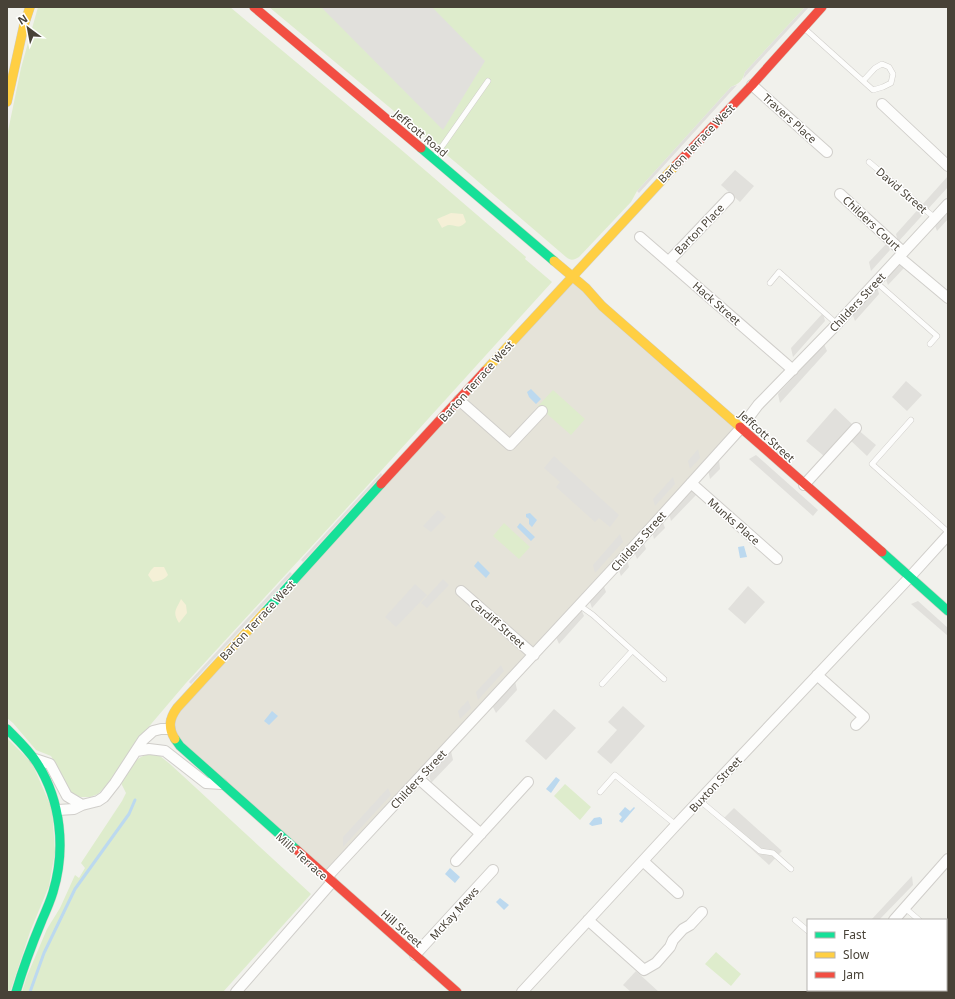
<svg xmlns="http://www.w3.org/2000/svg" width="955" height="999" font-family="'Noto Sans',sans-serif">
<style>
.residential{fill:#e5e3d9}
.green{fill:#deeccc}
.sand{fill:#f5f0d7}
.parking{fill:#e1e0dc}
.water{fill:#bcd9ef}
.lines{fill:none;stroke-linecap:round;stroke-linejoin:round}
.stream{stroke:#bcd9ef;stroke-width:3}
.lane-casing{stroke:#d0ceca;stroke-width:6}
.street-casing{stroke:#d0ceca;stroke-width:12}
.fast-casing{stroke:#d1cec3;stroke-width:10}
.slow-casing{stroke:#d1cec3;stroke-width:10}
.jam-casing{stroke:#d1cec3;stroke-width:10}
.lane{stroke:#fdfdfc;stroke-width:5}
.street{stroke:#fdfdfc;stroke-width:10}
.fast{stroke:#16e098;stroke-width:9}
.slow{stroke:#ffcf43;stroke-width:9}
.jam{stroke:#f24e42;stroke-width:9}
.labels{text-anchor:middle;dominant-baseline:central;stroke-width:3;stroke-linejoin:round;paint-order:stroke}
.street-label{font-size:11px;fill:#484237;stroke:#fff}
</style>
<rect width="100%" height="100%" fill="#f1f1ec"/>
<path class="residential" d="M572,276L740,429L327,877L180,746L170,723Z"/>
<path class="green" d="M38,7H230L398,147L526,257L525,259L552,282L380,472L186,683L146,730L105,787L98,794L90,797H81L74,795L68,789L51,756L36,750L13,723L7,718V136L21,68Z
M269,7H805L745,72C743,80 739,84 731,87L637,191L631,202L579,257C574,260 571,261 566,257L460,166Z
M553,390L585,419L571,435L538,406Z
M504,523L530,547L519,559L493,536Z
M7,738L32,763L52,809L55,852L49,886L30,932L10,992H7Z
M154,753L160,756L170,764L311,894L223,992H22L27,976L47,929L60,908L75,875L79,878L85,868L81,863L122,801L126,793L120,781C130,766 135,756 154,753Z
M565,784L591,807L580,820L554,796Z
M716,952L741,974L731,986L705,964Z"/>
<path class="sand" d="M451,213L463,214L466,222C458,230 457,225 449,225C447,225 444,227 442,228L437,219Z
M154,567H164L168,575C163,581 160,580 153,582L148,575L151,570Z
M181,599L186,605L187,613L179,623C172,612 176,610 181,599Z"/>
<path class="parking" d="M321,7H432L485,61L443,130Z
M805,7H809L743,79L745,72Z
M737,85L639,193L637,191L731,87Z
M735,170L754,186L740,202L721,185Z
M948,176V187L898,242L896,234Z
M948,208V219L937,231L934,223Z
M887,243L890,250L871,271L869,262Z
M901,260L904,268L888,285L885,277Z
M877,286L879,294L855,321L852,313Z
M823,313L825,321L793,357L791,348Z
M824,344L827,351L780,403L778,394Z
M906,381L922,395L907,411L892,397Z
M835,408L853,425L824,456L806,441Z
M857,429L876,445L867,456L848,438Z
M698,449L700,458L690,469L688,461Z
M756,455L818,510L813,516L749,459Z
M554,456L619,515L610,527L599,518L595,522L556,487L560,482L544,468Z
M719,459L720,469L710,479L708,470Z
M381,473L382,475L303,562L301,560Z
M673,477L675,484L655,506L653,499Z
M693,487L696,495L671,521L669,513Z
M438,510L446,517L431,532L423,526Z
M662,520L665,528L654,539L652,531Z
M620,534L623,542L595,573L593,565Z
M643,541L646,549L637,559L634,551Z
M627,559L629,567L621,576L618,568Z
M290,572L292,574L191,684L189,682Z
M443,579L449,585L427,608L421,603Z
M415,584L427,595L396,627L385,617Z
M603,584L606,592L592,608L589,599Z
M748,586L765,602L745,624L728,609Z
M918,601L948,628V636L911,604Z
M581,609L584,616L559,644L556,637Z
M501,665L504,671L478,700L476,692Z
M515,681L517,690L496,713L492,705Z
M468,700L471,708L460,719L458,711Z
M623,706L645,726L611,764L597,752L617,730L608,722Z
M554,709L576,728L546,760L525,741Z
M451,751L453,760L431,783L429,774Z
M388,788L391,795L343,847V837Z
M734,808L782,851L769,865L721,821Z
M912,876L913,885L879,920H871Z
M636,971L659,992H631L623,985Z"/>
<path class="water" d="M531,389L541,399L536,404L529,397L527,392Z
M530,513L537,520L532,527L529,524V519L526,517V514Z
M520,523L535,537L531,541L517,527Z
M744,546L747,557L740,558L738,547Z
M478,561L490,573L486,578L474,566Z
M272,711L278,716L269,725L264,721Z
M556,777L560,780L551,793L546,789Z
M625,807L630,811L634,807L635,808L622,823L619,821L622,817L619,814Z
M600,817L602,819V824L592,826L589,824L594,818Z
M450,868L460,877L455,883L445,874Z
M500,898L509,905L504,910L496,902Z"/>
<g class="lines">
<path class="stream" d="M30,992L44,953L75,889L129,814L135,800"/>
<defs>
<path id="lane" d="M804,28L873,90L883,87L891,83L893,74L889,67L882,64L875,68L863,81
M433,158L443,145L488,81
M869,162L935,218
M876,282L937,336L930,344
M770,283L779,272L837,324
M911,420L872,464L948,532
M579,605L593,615L664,679
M602,684L632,651
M600,792L615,775L676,825
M699,800L760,851L773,853L791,869
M905,908L919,920
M795,920L808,931
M946,943L948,945"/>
<path id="street" d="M752,85L827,152
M882,104L948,166
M840,194L903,252
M640,237L793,370
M899,257L948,298
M669,261L729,198
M459,400L510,445L542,411
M691,483L777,559
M804,485L856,428
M461,591L534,655
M817,675L864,717L856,725
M136,751L149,749L165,751L206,783L222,784
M35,759L50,764L67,796L82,805
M419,779L481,834
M58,810L74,809L82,805L98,801L104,797L115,783L143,740L153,731L161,729H170
M456,861L528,782
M643,861L678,893
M327,877L637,543L740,429L758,405L837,324L948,204
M588,920L644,970L656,963L670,947L673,940L683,929L690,925L702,912
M894,920L948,859
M415,955L493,870
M236,992L332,882
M522,992L676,825L909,578L948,535
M829,992L831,990"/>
<path id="fast" d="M421,148L554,261
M882,552L948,611
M265,612L381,484
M7,729C18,740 29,750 37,763C61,801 66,849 53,892C50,902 46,911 42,920C32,944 23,968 16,992
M175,739L180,746L297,850"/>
<path id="slow" d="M7,102L24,25L30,7
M554,261L586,288L602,306L740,427
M485,371L676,165
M175,739C168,728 169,719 177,708L265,612"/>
<path id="jam" d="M254,7L421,148
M676,165L752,85L822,7
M740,427L882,552
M381,484L485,371
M297,850L457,992"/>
</defs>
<use href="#lane" class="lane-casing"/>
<use href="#street" class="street-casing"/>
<use href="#fast" class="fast-casing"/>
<use href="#slow" class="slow-casing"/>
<use href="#jam" class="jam-casing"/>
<use href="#lane" class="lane"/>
<use href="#street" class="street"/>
<use href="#fast" class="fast"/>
<use href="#slow" class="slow"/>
<use href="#jam" class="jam"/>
</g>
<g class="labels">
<g class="street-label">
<text transform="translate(790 118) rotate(42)">Travers Place</text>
<text transform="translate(421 133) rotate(40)">Jeffcott Road</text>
<text transform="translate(696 143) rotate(-46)">Barton Terrace West</text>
<text transform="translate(902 190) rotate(41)">David Street</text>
<text transform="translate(872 223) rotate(43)">Childers Court</text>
<text transform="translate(699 229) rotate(-46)">Barton Place</text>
<text transform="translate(857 302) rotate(-47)">Childers Street</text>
<text transform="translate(717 303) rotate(41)">Hack Street</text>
<text transform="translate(476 381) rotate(-48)">Barton Terrace West</text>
<text transform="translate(767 436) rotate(42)">Jeffcott Street</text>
<text transform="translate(734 521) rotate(41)">Munks Place</text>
<text transform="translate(638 541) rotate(-48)">Childers Street</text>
<text transform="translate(257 620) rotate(-47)">Barton Terrace West</text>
<text transform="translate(498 623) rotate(41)">Cardiff Street</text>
<text transform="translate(418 779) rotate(-47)">Childers Street</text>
<text transform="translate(715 784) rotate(-47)">Buxton Street</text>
<text transform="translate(302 856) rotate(42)">Mills Terrace</text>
<text transform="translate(454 913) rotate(-48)">McKay Mews</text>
<text transform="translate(402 928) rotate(41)">Hill Street</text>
</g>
</g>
<rect width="955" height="999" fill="none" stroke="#484237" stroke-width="16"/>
<rect x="807" y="919" width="140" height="72" fill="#ffffff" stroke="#b6b3af"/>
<rect x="815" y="932" width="20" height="6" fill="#16e098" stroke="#b6b3af"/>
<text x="843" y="939" font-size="12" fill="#484237">Fast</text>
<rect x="815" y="952" width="20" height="6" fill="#ffcf43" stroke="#b6b3af"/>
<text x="843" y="959" font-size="12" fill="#484237">Slow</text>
<rect x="815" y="972" width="20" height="6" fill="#f24e42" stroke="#b6b3af"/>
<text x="843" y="979" font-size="12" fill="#484237">Jam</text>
<g transform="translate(28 28) rotate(328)" stroke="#ffffff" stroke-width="3" paint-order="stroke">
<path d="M0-3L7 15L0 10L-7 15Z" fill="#484237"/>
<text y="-6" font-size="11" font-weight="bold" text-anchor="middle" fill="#484237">N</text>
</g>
</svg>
